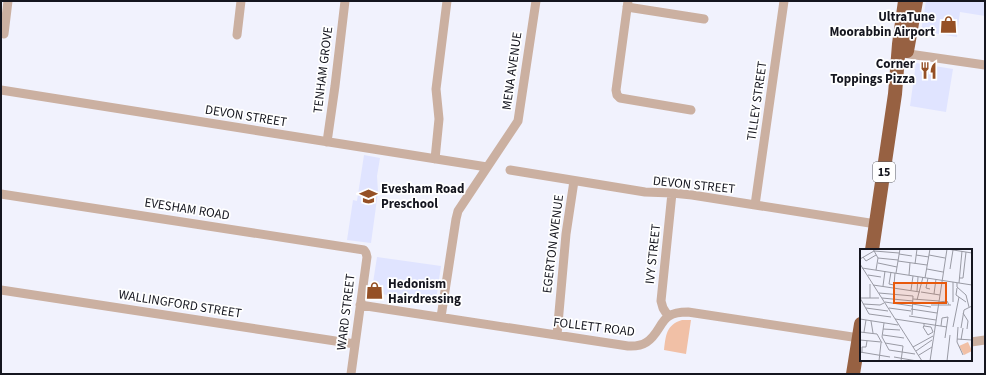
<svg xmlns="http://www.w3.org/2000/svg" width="986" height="375" font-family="'Source Sans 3',sans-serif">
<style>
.built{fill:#e0e4ff}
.green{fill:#f1c0a6}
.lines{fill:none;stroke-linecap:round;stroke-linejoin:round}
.minor{stroke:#cbb0a1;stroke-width:9}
.highway{stroke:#976142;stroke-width:14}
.labels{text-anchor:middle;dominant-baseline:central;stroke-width:3.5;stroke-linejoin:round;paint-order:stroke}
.shield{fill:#fff;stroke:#5b5c62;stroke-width:1}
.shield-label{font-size:12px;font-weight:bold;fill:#15161f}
.poi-label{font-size:13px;font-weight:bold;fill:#15161f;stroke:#fff;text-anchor:end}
.street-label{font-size:13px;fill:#15161f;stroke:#fff}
.inset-road{fill:none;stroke:#999aa4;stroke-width:1}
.view{fill:#e8590c;fill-opacity:0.15;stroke:#e8590c;stroke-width:2}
.inset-edge{fill:none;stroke:#15161f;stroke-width:2}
</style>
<rect width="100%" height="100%" fill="#f1f2fd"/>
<path class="built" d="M926,1H985V16L960,12L957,37L921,31Z
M916,63L953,69L946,112L910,106Z
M364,155L380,158L377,176L378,192L371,243L347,240L353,200L357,201Z
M377,257L441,266L436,300L433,302L375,293L372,289Z"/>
<path class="green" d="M682,320H691L686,354L664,350C666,335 666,325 682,320Z"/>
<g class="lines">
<path class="minor" d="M628,1L616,90L617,95L620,98L691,110
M627,7L704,19
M4,34L8,1
M237,35L241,1
M902,53L985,65
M1,90L487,167
M327,142L335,86L345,1
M435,159L439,119L436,89L447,1
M510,170L645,192L672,193L692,195L876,224
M1,194L364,250L366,253L367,257L351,374
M755,205L784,1
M1,290L355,344
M360,305L628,346C644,347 651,341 659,328C662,323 665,318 669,316C675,312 682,312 688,312L859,338
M668,316L663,308L661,301L672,193
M441,317L456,219L458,211L518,121L536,1
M557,335L566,234L574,181
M971,342L985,340"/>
<path class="highway" d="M907,51L916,1
M872,250L895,94L899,44L905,1
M853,374L861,324"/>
</g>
<defs>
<symbol id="shop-bare" viewBox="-9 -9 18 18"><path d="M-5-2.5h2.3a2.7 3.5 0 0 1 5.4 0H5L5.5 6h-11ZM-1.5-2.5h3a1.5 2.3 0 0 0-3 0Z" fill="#955025" stroke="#fff" stroke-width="2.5" paint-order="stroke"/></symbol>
<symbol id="restaurant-bare" viewBox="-9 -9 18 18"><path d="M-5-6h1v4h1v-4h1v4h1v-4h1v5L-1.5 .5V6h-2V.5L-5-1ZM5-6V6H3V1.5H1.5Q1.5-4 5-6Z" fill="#955025" stroke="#fff" stroke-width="2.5" paint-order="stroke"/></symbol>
<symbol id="school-bare" viewBox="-9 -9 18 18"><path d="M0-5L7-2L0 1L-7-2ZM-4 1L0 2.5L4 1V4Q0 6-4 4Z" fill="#955025" stroke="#fff" stroke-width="2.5" paint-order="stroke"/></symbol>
</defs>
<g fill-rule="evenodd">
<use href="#shop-bare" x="936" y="12" width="25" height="25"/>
<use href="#restaurant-bare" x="916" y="58" width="25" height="25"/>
<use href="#school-bare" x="356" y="184" width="25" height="25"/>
<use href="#shop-bare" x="362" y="278" width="25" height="25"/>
</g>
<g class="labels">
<rect class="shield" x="873" y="162" width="22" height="20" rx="3"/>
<g class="shield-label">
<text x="884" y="172">15</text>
</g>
<g class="poi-label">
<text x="935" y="17">UltraTune<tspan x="935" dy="15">Moorabbin Airport</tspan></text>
<text x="915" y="64">Corner<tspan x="915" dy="15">Toppings Pizza</tspan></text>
<text x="381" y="189" text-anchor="start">Evesham Road<tspan x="381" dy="15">Preschool</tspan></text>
<text x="388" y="284" text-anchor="start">Hedonism<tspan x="388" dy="15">Hairdressing</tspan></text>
</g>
<g class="street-label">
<text transform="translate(323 70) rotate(-83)">TENHAM GROVE</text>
<text transform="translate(512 71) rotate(-82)">MENA AVENUE</text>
<text transform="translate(757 101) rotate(-82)">TILLEY STREET</text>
<text transform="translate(246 116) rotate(9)">DEVON STREET</text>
<text transform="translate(694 185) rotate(6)">DEVON STREET</text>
<text transform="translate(187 209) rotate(9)">EVESHAM ROAD</text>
<text transform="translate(553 244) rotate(-83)">EGERTON AVENUE</text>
<text transform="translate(653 254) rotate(-84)">IVY STREET</text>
<text transform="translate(180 304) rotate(9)">WALLINGFORD STREET</text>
<text transform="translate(346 312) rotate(-83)">WARD STREET</text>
<text transform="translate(594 327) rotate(7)">FOLLETT ROAD</text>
</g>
</g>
<g transform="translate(860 249)">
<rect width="112" height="112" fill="#f1f2fd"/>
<path d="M108,93L112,102L104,106L99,97Z" fill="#f1c0a6"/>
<path class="inset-road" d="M13,0L18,9L16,21M87,0L112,4M14,2L39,4M39,5L52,7M56,6L69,8M69,6L85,9M3,8L6,12L16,6M18,9L38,11M0,10L14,2M38,12L67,16M38,12L40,0M18,14L37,18M0,15L62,112M55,15L57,0M2,19L112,36M67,20L83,23M90,20L93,1M36,24L38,12M0,25V38M8,26L21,28M49,26L50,14M65,29L70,0M68,29L66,39L70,40M100,29H103L106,3M97,34V38L106,46M99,34L102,2M29,35L34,36L35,24M29,35L31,23M13,36L60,43M23,37L25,22M97,39L96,46L106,53M51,41L53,27M57,42L58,28M61,43L80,46M19,44L53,47L52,66M74,45L76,30M106,46L109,58M0,49L9,65L31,68M0,49H19M10,49V35M22,49L53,52M53,50L79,52M57,51L63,28M25,53L52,57M79,53L87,52L89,56M93,53V33M3,55L20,56L24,54M52,55L71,58M71,56H91M6,59L28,62M29,59L51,62M51,60L77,64M103,64L108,72L107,80M49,67L76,71M0,70L38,76M35,70L87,78M11,72L13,84M24,74L22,88L29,101L55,105M64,77L71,78L73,83L68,86L63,78L64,77V74M81,77L82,69L88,68L85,89M93,78L99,48M98,78L97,93L103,106M101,79L104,61L112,57M23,80L40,81M0,83L17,85L22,94M4,83L6,71M23,86L44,89M97,90L112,91M0,91L21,93M101,91L103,79M25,94L43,97M53,98L73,87M56,102L72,91M0,103L30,108M2,104V98H6L7,92M59,106L72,98M34,108L57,112M19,112L21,94M41,112L43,97M70,112L87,0M87,112L90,86"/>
<path class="view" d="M34,34H86V54H34Z"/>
<rect width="112" height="112" class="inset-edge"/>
</g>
<rect width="986" height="375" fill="none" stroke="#15161f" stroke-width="4"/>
</svg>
